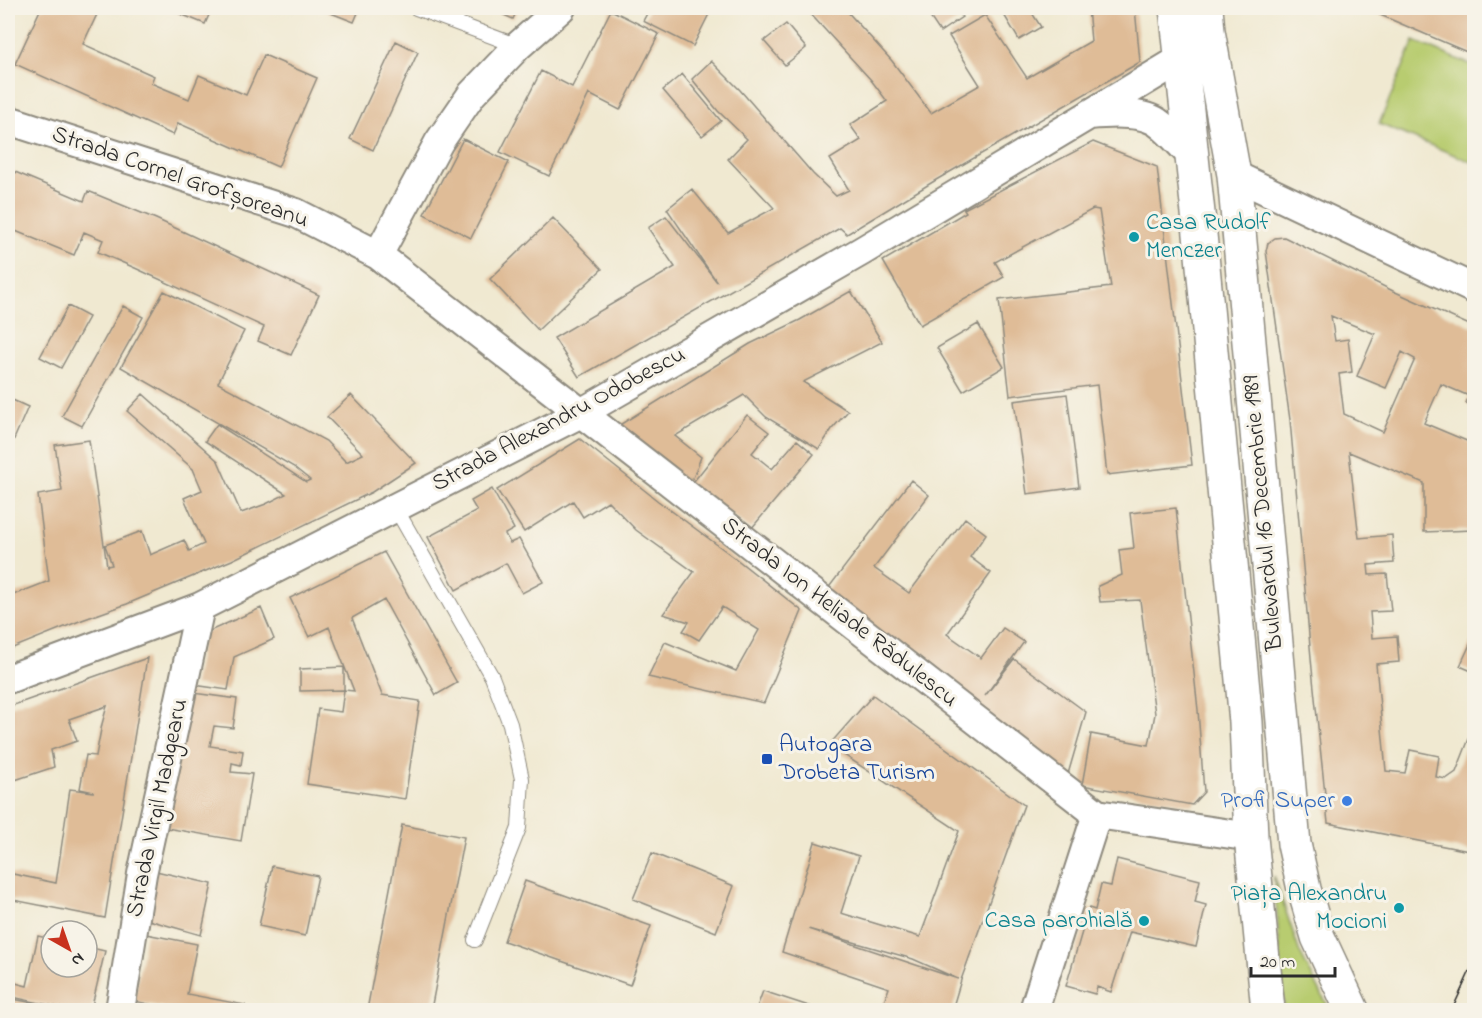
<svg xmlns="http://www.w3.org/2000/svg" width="1482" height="1018" font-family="'Indie Flower',sans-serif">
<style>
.green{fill:#b8cc6f;stroke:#727c4d;stroke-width:1.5}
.building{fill:#dfbc97;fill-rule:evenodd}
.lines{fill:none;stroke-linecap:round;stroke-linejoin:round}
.lane-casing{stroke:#8e8a7e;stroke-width:16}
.street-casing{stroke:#8e8a7e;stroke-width:32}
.secondary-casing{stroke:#8e8a7e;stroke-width:36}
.lane{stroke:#fff;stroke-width:14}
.street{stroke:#fff;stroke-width:28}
.secondary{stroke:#fff;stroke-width:33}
.tram{stroke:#2b2b2b;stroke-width:1.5}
.culture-dot{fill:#0f9aa8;stroke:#f7f3e8;stroke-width:2}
.transit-dot{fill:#1a4fb4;stroke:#f7f3e8;stroke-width:2}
.shop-dot{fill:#3f7fe0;stroke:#f7f3e8;stroke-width:2}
.labels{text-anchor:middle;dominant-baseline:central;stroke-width:6;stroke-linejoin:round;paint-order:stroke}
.street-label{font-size:24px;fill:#2b2b2b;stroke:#f7f3e8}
.culture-label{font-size:24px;fill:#0d838f;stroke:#f7f3e8;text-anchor:end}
.transit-label{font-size:24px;fill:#164399;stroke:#f7f3e8;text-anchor:start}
.shop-label{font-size:24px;fill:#366cbe;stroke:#f7f3e8;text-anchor:end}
</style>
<rect width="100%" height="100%" fill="#f7f3e8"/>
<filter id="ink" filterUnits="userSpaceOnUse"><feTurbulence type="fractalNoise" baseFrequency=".0167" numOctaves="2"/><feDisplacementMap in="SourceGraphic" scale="12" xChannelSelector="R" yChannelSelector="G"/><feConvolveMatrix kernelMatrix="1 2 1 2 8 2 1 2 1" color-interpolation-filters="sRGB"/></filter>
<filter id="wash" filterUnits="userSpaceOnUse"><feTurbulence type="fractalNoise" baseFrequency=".008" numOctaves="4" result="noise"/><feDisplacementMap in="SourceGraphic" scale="24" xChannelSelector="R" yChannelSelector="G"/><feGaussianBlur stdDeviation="1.35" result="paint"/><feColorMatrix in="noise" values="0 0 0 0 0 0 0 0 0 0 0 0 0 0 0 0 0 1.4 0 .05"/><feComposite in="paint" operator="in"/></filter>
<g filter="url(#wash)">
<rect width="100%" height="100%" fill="#f0e9d1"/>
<path class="green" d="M1414,41L1474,66V163L1379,124Z
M1274,876L1300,953L1330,1010H1284Z"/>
<g id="blocks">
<path class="building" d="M41,8H100L83,44L154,76L151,83L189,99L199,75L246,95L264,55L317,78L278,167L178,123L173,135L15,64Z
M166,8H212L205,24Z
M318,8H360L354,22Z
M488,8H518L513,19Z
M650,8H712L693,46L643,21Z
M805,8H844L892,61L931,113L980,85L949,36L985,15L1027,78L1091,41L1088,8H1135L1140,62L936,180L847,234L840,228L579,377L554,338L675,267L648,228L666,216L717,282L667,209L692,189L728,233L774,208L728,159L747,139L718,111L692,79L711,61L740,90L813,174L836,196L849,190L830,159L861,140L850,125L887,101L871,80Z
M924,8H956L962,17L940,32Z
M1000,8H1041L1032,13L1041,27L1019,40Z
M1364,8H1474V55Z
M611,10L659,34L620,110L589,94L549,176L500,152L541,71L572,87Z
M786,24L806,48L785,65L764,41Z
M396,41L418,52L373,150L350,139Z
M682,74L721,121L702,136L663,90Z
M463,139L509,162L471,238L424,214Z
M1093,142L1157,167L1192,465L1107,475L1097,385L1010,396L999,300L1111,287L1099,210L1093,209L995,262L1004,277L920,325L883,261L966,212L964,209Z
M8,169L84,201L88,191L156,219L319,295L291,355L258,341L264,327L135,268L98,252L103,240L84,232L74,255L8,228Z
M553,218L602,269L538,330L490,279Z
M1284,237L1393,291L1474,327V407L1466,403L1469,396L1441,384L1424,423L1474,444V501H1473V530L1424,532V483L1349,452L1359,538L1392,535L1394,563L1368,565L1369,575L1387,574L1391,611L1370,612L1372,638L1397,636L1399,662L1376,664L1386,771L1405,773L1410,750L1439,756L1436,777L1446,779L1456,772L1474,726V852L1328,823L1312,669L1290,420L1266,251L1268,243L1275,238ZM1331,316L1375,334L1357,376L1386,388L1402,352L1415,359L1383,432L1344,414L1339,374L1352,372L1348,339L1335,341Z
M164,291L244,331L218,383L326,441L346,462L363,454L327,417L351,395L416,463L372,492L232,560L127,604L82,620L8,650V597L49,581L38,495L62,491L55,445L89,440L107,566L112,565L105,545L142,531L150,555L184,540L189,551L204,544L184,498L202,490L193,469L127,411L143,394L218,461L241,513L266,504L286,494L205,441L217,424L306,482L310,480L294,467L121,367Z
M851,291L882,342L803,382L848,411L832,429L819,449L766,417L744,395L675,436L701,457L690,486L747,415L769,432L752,453L772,469L797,440L814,454L751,529L690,486L613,429L750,344L800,320Z
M68,306L89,317L61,368L40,357Z
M123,306L143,317L82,426L62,416Z
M978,324L1004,367L963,391L937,348Z
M1067,394L1079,487L1027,494L1014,401Z
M8,398L28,407L8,453Z
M580,439L658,501L735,558L802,611L764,703L648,677L665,642L736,671L759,630L722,607L699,640L683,631L689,622L663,614L694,572L636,530L608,501L583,517L573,501L524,532L497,490Z
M911,480L929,495L874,568L909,593L965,518L986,534L970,557L991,573L947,634L981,658L1003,628L1024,642L985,696L1014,659L1086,712L1066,781L823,595Z
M492,489L514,529L505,534L510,543L519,539L543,582L522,593L506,563L456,590L428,537L477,511L471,501Z
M1176,508L1198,710L1204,792L1192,805L1082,785L1091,734L1149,745L1155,714L1140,600L1100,602L1098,586L1122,575L1119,550L1134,548L1130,513Z
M384,552L457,683L436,695L384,600L352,618L382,695L420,701L405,799L307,784L318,709L341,712L344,690L300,691V669L344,667V690L354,691L329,627L309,637L290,598Z
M261,608L274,639L234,657L228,690L194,685L203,634Z
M1472,640L1474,641V672L1460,666Z
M147,658L105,918L8,899V873L56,883L70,789L94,792L80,789L86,755L96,756L102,724L107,706L69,719L77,741L51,750L54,767L15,780L8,756V707Z
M186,692L237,699L233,728L214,726L210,746L243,751L241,765L232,763L231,772L252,774L241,841L166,828Z
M873,695L1024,805L961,980L952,1010H881L889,988L782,952L815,842L859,856L841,913L920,937L959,831L829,745ZM808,929L913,959L958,979Z
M402,825L464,837L431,1010H367Z
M652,853L734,886L716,932L633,899Z
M1117,859L1200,880L1195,902L1206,905L1196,947L1130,932L1111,992L1097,987L1095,994L1066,986L1089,908L1095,910L1101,884L1111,886Z
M272,866L318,876L305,936L259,926Z
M156,871L212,884L201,935L145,919Z
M525,881L651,926L630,985L504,941Z
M146,934L197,944L187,994L245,1005V1010H176L134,1001Z
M38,936L51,939V967H87V947L105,951L91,1010H67V1009L8,996V981L27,986Z
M763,991L821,1010H756Z
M8,998L63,1009V1010H8Z"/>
</g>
</g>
<g filter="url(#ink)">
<use href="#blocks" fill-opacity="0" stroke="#8e8a7e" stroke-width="1.5"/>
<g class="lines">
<defs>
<path id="lane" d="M416,8L518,46
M395,507L492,677L510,724L522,779L519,828L475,940"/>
<path id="street" d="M1090,114L1181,59
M8,120L296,213L378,255L1097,814L1251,837
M1234,175L1474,289
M378,255L439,142L472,94L518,46L561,8
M8,679L200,607L581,413L862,251L1089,115C1108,113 1140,111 1157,122C1170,131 1180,144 1191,155
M120,1010L142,874L200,607
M1034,1010L1097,814"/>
<path id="secondary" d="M1176,8L1198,213L1246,722L1251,837L1268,1010
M1206,8L1208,31L1234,175L1294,844L1304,889L1318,937L1352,1010"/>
</defs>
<use href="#lane" class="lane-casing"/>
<use href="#street" class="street-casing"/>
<use href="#secondary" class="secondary-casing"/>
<use href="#lane" class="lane"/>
<use href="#street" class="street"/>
<use href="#secondary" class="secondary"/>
<path class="tram" d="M1452,1010L1474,962
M1473,1010L1474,1007"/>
</g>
</g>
<g class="culture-dot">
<circle cx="1134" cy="237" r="6"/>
<circle cx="1399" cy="908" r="6"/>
<circle cx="1144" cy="921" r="6"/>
</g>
<rect class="transit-dot" x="761" y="753" width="12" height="12" rx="3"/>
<circle class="shop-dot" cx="1347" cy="801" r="6"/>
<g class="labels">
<g class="street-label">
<text transform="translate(180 178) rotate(19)">Strada Cornel Grofșoreanu</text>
<text transform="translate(559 420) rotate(-28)">Strada Alexandru Odobescu</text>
<text transform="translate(1264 513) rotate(-95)">Bulevardul 16 Decembrie 1989</text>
<text transform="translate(839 613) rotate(38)">Strada Ion Heliade Rădulescu</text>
<text transform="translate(158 808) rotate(-78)">Strada Virgil Madgearu</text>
</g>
<g class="culture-label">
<text x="1146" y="223" text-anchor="start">Casa Rudolf<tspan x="1146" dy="28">Menczer</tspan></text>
<text x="1387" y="894">Piața Alexandru<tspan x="1387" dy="28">Mocioni</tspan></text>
<text x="1132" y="921">Casa parohială</text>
</g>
<g class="transit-label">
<text x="779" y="745">Autogara<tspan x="779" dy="28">Drobeta Turism</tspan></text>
</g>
<g class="shop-label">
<text x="1335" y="801">Profi Super</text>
</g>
</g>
<rect width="1482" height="1018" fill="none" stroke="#f7f3e8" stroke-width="30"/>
<g transform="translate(69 949) rotate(140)"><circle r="28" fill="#f7f3e8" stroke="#a5a39c" stroke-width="1.5"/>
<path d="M0-4.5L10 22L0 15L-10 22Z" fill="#c8321e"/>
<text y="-9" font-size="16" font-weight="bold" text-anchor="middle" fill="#2b2b2b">N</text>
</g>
<path d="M1251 967v9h84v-9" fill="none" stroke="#2b2b2b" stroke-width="3"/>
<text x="1260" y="967" font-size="18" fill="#2b2b2b" stroke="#f7f3e8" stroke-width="4.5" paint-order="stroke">20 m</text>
</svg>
